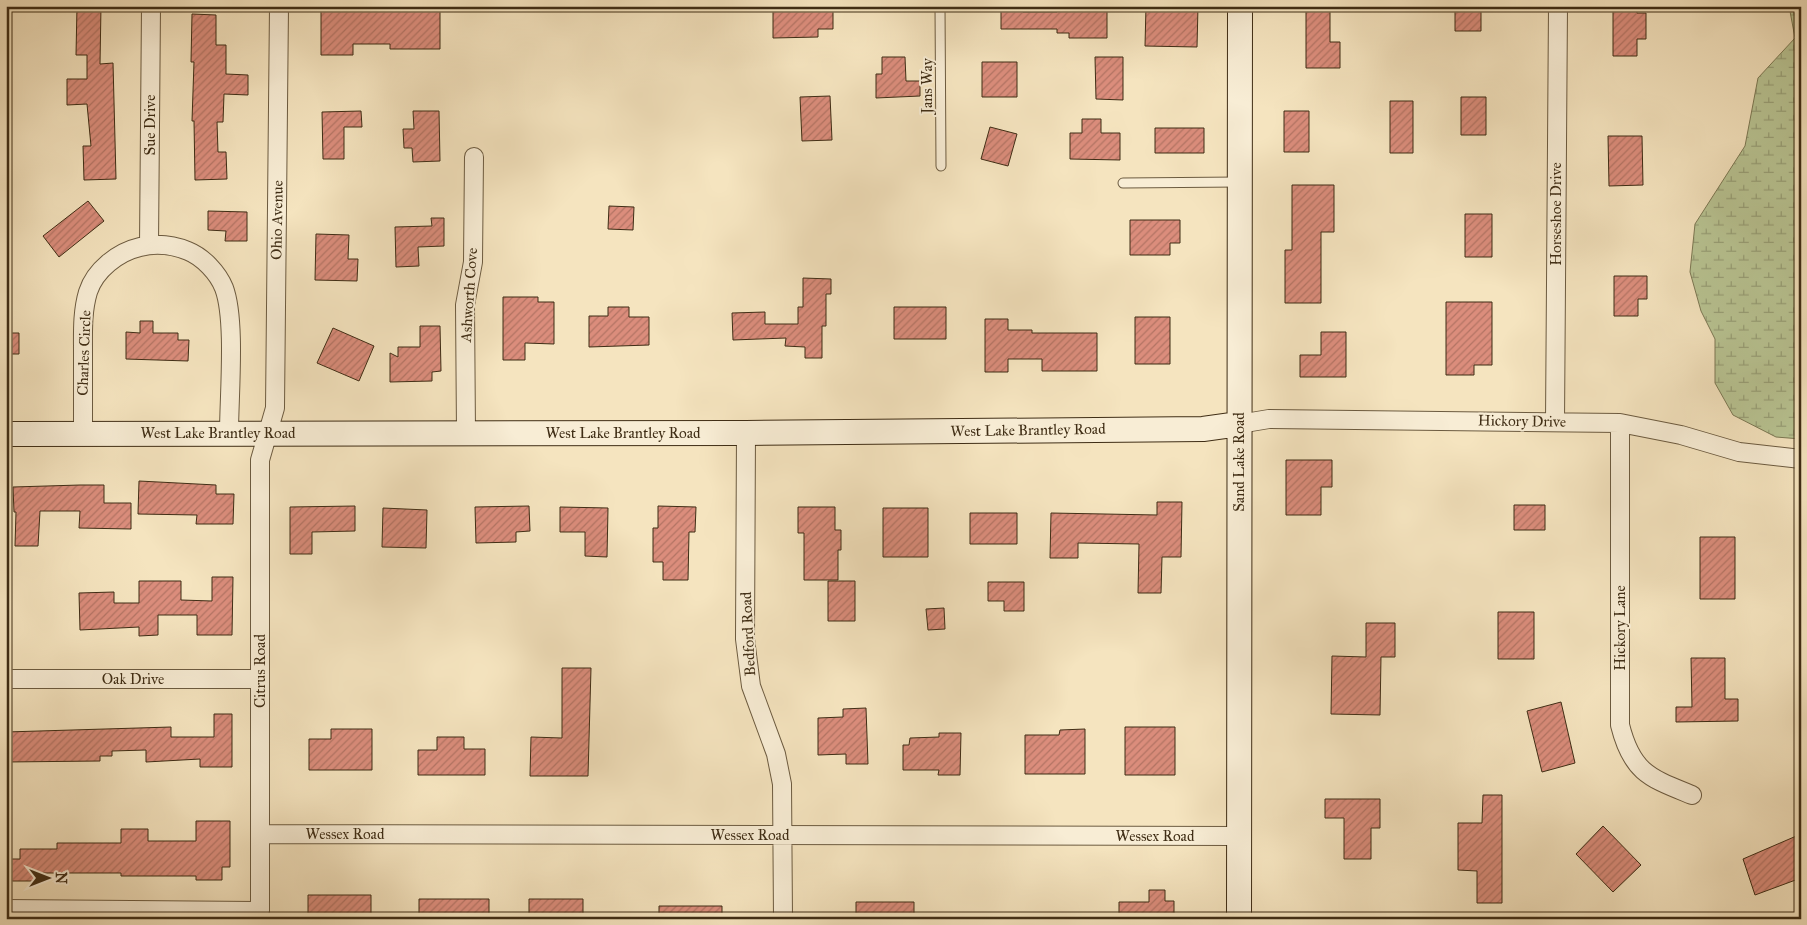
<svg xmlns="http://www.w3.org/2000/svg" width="1807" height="925" font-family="'IM FELL Great Primer',serif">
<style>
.wetland{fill:url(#wetland-marsh);stroke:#7c7954}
.building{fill:url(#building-hatch);stroke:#3f2d15}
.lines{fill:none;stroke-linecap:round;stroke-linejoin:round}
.lane-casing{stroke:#6c5b40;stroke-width:11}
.street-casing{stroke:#6c5b40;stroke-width:20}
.secondary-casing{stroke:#3f2d15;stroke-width:26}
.lane{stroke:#f8edd5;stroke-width:9}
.street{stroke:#f8edd5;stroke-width:18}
.secondary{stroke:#f8edd5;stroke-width:24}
.labels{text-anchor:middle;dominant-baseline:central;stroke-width:4;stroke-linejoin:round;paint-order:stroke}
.street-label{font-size:15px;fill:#3f2d15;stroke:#f8edd5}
</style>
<defs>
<pattern id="wetland-marsh" width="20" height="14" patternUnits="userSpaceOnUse" patternTransform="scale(1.25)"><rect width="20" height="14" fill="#b9c594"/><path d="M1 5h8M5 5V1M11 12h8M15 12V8" fill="none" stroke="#98a078"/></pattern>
<pattern id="building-hatch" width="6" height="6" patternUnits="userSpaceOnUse" patternTransform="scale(1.25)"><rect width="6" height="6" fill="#db8d7c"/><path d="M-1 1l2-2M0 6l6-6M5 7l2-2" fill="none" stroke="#b37464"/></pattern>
</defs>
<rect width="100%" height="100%" fill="#f5e4bf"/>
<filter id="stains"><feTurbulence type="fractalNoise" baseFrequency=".004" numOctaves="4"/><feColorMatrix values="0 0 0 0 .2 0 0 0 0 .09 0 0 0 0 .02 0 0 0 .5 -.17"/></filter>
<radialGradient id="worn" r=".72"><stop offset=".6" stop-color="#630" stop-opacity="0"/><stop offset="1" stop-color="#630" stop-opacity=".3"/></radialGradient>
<path class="wetland" d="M1789,6H1801V439L1776,437L1733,415L1715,383V339L1701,311L1690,272L1695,224L1745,146L1758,78L1795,38Z"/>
<path class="building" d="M77,6H101L100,64L113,63L116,179L84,180L83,146H91L87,104L67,105V79H87V55H76Z
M321,6L440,8V49H390V44H353V55H321Z
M1001,6H1023V12H1057V9H1085V6H1107V38H1069V33H1057V29H1001Z
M1146,6H1198L1197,47L1145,46Z
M1306,6H1330V42H1340V68H1306Z
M1455,6H1481V31H1455Z
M1613,6H1637V13H1646V39H1637V56H1613Z
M773,9H833V29H818V37L773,38Z
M192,14L216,15V45H226V74L248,75V95L224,94L223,122H217L218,152H226L227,179L195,180L194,121H192L194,62H191Z
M882,57H905L906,81H920V96L876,98V74H882Z
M1095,57H1123V100L1096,99Z
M982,62H1017V97H982Z
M830,96L832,140L802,141L800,97Z
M1461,97H1486V135H1461Z
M1390,101H1413V153H1390Z
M361,111L362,127H344V159H323L322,112Z
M413,111H439L440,161L413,162L412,148H404L403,129H414Z
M1284,111H1309V152H1284Z
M1082,119H1101V133H1120V160L1070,159V133H1082Z
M990,127L1017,134L1008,166L981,159Z
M1155,128H1204V153H1155Z
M1608,136H1642L1643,185L1609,186Z
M1292,185H1334V232H1321V303H1285V250H1292Z
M88,201L104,221L59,257L43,236Z
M609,206L634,207L633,230L608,229Z
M208,211L247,212V241H225L226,231L208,230Z
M1465,214H1492V257H1465Z
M431,218H444V246L418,247L419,266L396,267L395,227L432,226Z
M1130,220H1180V243H1170V255H1130Z
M316,234L349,235L348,259H358L357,281L315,280Z
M1614,276H1647V299H1638V316H1614Z
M803,278L831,279V294H826V326H822V358H805V347L785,346L786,338L733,340L732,313L765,312V324H798V307H803Z
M503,297H538V302H554V344L525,343V360H503Z
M1446,302H1492V365H1474V375H1446Z
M608,307H629V317H649V345L589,347V316H608Z
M894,307H946V339H894Z
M1135,317H1170V364H1135Z
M985,319H1008V330H1032V333H1097V371H1042V359H1008V372H985Z
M140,321H153V333H178V340H189L188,361L126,359V332L140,333Z
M420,326H440L441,371L432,372V381L390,382V353L398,357V347H420Z
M333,328L374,346L359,381L317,363Z
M1321,332H1346V377H1300V355H1321Z
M6,333H19V354H6Z
M1286,460H1332V487H1321V515H1286Z
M139,481L216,485V494H234L233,524H196L197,515L138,514Z
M80,485H104V503H131V529L79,528L80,511H40L38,546H15L16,512H14L13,487Z
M1157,502H1182L1181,557H1162L1161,593H1138L1139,544L1078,543V558H1050L1051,513L1157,515Z
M1514,505H1545V530H1514Z
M355,506V531L312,532V554H290V507Z
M529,506L530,531L516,532V542L476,543L475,507Z
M658,506L696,507L695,532H689L688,580H663V562H653V528H658Z
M560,507L608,508L607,557L585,556V532H560Z
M798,507H835V530H841V550H838V580H804V533H798Z
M383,508L427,510L426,548L382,547Z
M883,508H928V557H883Z
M970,513H1017V544H970Z
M1700,537H1735V599H1700Z
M212,577H233L232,635H197V615H158V635L139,636V627L80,630L79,593L114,592V603H139V581H181V600L212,601Z
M828,581H855V621H828Z
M988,582H1024V611H1004V601H988Z
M944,608L945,629L928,630L926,609Z
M1498,612H1534V659H1498Z
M1366,623H1395V657H1381L1380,715L1331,714L1332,656L1366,657Z
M1691,658H1725V699H1738V721L1676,722V707H1692Z
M562,668H591L588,776H530L531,737L562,738Z
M1561,702L1575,763L1542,772L1527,711Z
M866,708L868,764H846V754L818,755V718L843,717V709Z
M214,714H232V767H200V759L146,762V750L112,751V756H100V761L6,762V732L171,727V737H214Z
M1125,727H1175V775H1125Z
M331,729H372V770H309V739H331Z
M1085,729V774H1025V735H1059L1060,730Z
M939,733H961L960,775H938L939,770H903V745H909L910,738L939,737Z
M437,737H464V749H485V775H418V750H437Z
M1483,795H1502V903H1477V871L1458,870V823H1482Z
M1325,799H1380V828H1371V859H1344V818H1325Z
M196,821H230V867H222V880H196V876H121V873H43V881H6V859H20V849H57V843H121V829H148V841H196Z
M1603,826L1641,865L1613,892L1576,854Z
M1801,834V878L1755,895L1743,859Z
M1149,890H1165V901H1174V919H1119V902H1149Z
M308,895H371V919H308Z
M419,899H489V919H419Z
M529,899H583V919H529Z
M856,902H914V919H856Z
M659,906H722V919H659Z"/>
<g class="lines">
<defs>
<path id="lane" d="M940,6L941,166
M1123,183L1239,182"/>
<path id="street" d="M149,244L151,6
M1555,422L1558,6
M1620,423V725C1632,773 1650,778 1692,795
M1239,424L1269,419L1620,423L1681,435L1739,452L1801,459
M83,433C83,406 83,380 83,353C83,333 82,312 88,292C95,270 118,252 140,247C156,243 173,245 188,251C203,257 218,273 224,288C236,320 229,396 229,433
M466,433L465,305L473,262L474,157
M746,433L745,639L751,686L776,754L782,784L783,919
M6,679H260
M261,834L1238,836
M6,909L260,911V460L275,408L279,6"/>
<path id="secondary" d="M6,434L746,433L1203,429L1239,424
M1239,919L1240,6"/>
</defs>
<use href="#lane" class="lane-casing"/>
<use href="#street" class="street-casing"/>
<use href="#secondary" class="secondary-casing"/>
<use href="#lane" class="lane"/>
<use href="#street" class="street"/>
<use href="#secondary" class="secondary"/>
</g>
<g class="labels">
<g class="street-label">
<text transform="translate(927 86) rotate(-90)">Jans Way</text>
<text transform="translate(150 125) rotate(-90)">Sue Drive</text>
<text transform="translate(1556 214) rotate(-90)">Horseshoe Drive</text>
<text transform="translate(277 220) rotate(-89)">Ohio Avenue</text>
<text transform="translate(469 295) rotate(-86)">Ashworth Cove</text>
<text transform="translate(84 353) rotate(-88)">Charles Circle</text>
<text transform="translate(1522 421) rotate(1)">Hickory Drive</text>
<text transform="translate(1028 430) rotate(-1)">West Lake Brantley Road</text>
<text x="218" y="433">West Lake Brantley Road</text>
<text x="623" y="433">West Lake Brantley Road</text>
<text transform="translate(1239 462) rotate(-90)">Sand Lake Road</text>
<text transform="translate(1620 628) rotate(-90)">Hickory Lane</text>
<text transform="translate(748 634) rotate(-93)">Bedford Road</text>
<text transform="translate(260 671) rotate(-90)">Citrus Road</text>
<text x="133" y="679">Oak Drive</text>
<text x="345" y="834">Wessex Road</text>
<text x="750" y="835">Wessex Road</text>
<text x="1155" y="836">Wessex Road</text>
</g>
</g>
<rect width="1807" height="925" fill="none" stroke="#f5e4bf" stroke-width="25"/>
<rect x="8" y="8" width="1792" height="910" fill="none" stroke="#3f2d15" stroke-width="2.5"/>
<rect x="12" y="12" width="1782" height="900" fill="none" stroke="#3f2d15"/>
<g transform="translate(48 878) rotate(90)" stroke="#f8edd5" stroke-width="4" paint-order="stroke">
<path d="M0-4L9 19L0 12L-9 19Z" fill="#3f2d15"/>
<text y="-8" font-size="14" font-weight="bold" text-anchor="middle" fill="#3f2d15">N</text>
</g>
<rect width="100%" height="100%" filter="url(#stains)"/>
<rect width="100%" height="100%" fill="url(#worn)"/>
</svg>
